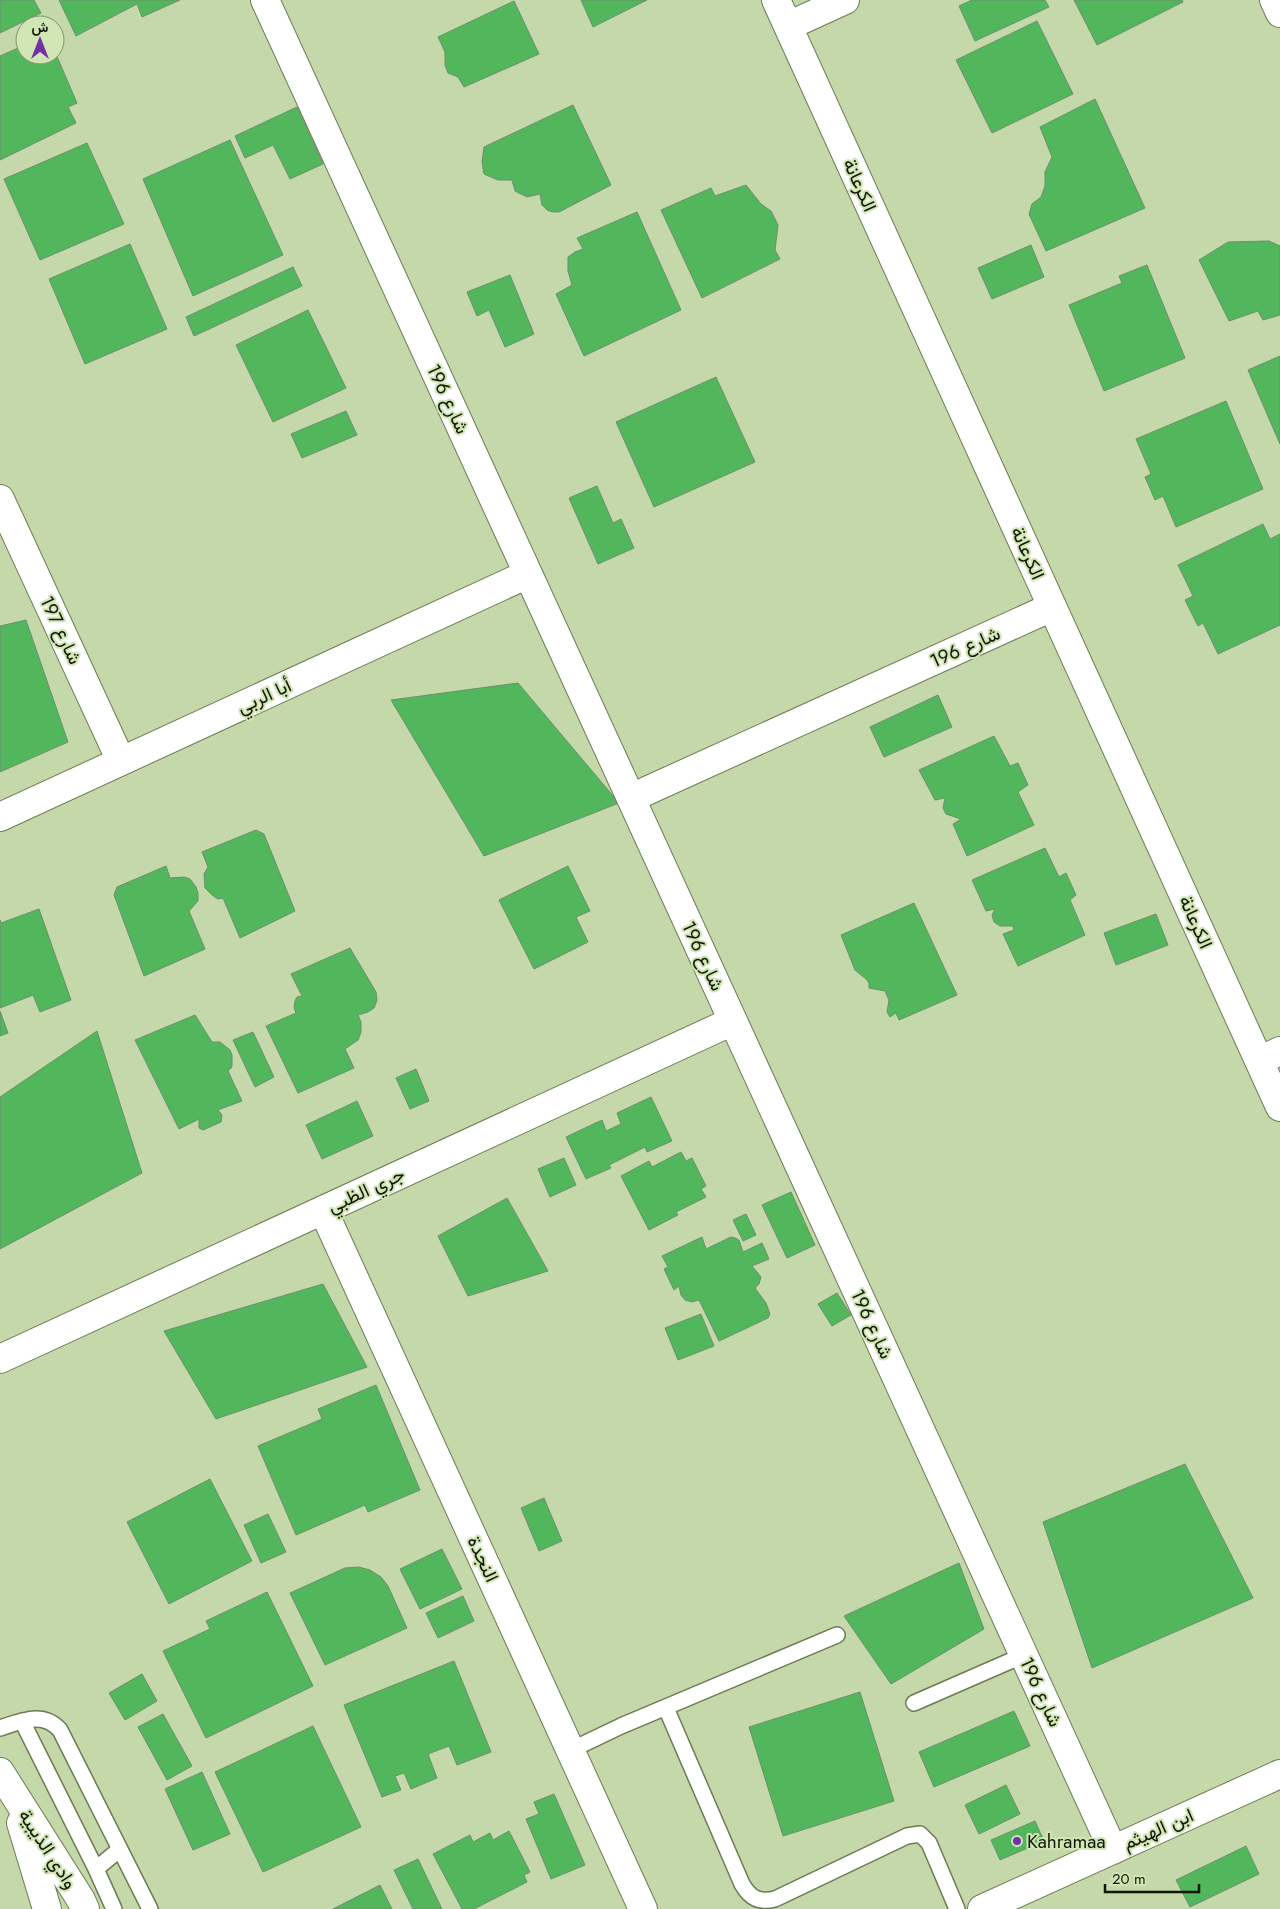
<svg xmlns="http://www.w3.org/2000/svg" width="1280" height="1909" font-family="Jost,Vazirmatn,sans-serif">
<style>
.building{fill:#52b65d;stroke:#6b8f6c}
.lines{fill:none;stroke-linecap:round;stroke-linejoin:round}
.lane-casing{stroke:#6b7c51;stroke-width:18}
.street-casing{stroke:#6b7c51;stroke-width:30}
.secondary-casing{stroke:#6b7c51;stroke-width:30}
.lane{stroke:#fff;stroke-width:15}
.street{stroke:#fff;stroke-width:28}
.secondary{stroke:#fff;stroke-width:28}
.poi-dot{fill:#7231a6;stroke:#d1e5b5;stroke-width:2}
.labels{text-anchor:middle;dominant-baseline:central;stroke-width:4;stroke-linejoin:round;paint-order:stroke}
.street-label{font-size:19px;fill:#101706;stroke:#d1e5b5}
.poi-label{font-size:19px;fill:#101706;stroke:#d1e5b5;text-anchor:start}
</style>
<rect width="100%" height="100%" fill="#c4d8a9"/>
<path class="building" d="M0,0H34L41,13L0,33Z
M59,0H180L142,17L137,4L76,36Z
M581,0H647L593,27Z
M972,0H1045L1049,7L975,41L959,6Z
M1074,0H1182L1183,2L1097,45Z
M514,1L539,54L464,87L458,77L448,73L445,65V52L438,37Z
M1037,21L1073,94L992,133L956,60Z
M25,45V55H55V52L77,103L68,107L76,123L0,160V56Z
M1095,99L1145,208L1046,251L1029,214L1032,204L1041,197L1045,186V172L1052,157L1040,127Z
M573,105L611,185L559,212H553L547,210L542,205L540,194L527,197L515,191L512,180H498L484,174L482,162L484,147Z
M297,107L323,164L290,179L273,145L245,158L235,136Z
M230,140L283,255L193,296L143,179Z
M87,143L124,224L40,260L4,179Z
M746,185L761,204L771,211L778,225L775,250L780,259L702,298L661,210L711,188L715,196Z
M637,212L681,310L584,356L556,294L572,285L568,271V257L575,252L583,249L577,238Z
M1269,241L1280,246V315L1263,320L1258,311L1229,321L1199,260L1228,242Z
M130,244L167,329L85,364L49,279Z
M1031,245L1044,277L992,299L978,268Z
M1147,265L1185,358L1104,391L1069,305L1122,283L1119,276Z
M293,267L302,286L194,336L186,317Z
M510,275L534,334L505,347L489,310L477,316L467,292Z
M308,310L346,388L273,422L236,345Z
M1280,356V444L1248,370Z
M716,377L755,462L654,507L616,422Z
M1226,401L1263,489L1176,527L1163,496L1155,500L1145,477L1151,474L1136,439Z
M346,411L357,435L302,458L291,434Z
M597,486L613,523L621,519L634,548L598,564L569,498Z
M1263,524L1270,539L1280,534V625L1218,654L1203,623L1198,626L1185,600L1193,596L1178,565Z
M26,620L68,742L0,772V626Z
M518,683L619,803L484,856L391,700Z
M938,695L952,727L884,757L870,727Z
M994,736L1010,766L1018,763L1028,785L1018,792L1034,825L967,856L953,824L961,819L946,814L943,808L945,798L935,800L919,770Z
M256,830L264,834L295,911L240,938L223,898L218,899L212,895L205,888L204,874L208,867L202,852Z
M1045,848L1059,877L1066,873L1076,895L1070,900L1085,935L1018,966L1003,934L1014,930L1013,926H1000L994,922L992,915L995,909L986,911L972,880Z
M166,866L170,878L184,877L190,879L196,887L198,893V901L189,911L205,949L144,976L114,895L117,887Z
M568,866L590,911L576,917L588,942L534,969L499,900Z
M914,903L957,995L899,1020L896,1013L890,1017L887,1012L889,1000L885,991L869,988V983L866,979L855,970L841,935Z
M39,909L71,1000L40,1012L33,995L0,1008V920L1,923Z
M1156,914L1168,945L1116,965L1104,933Z
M350,948L376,992L377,1000L374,1008L368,1012L358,1015L361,1022V1032L358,1040L345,1049L354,1068L298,1093L266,1026L296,1013L294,1007L295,1001L297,997L302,996L291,974Z
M0,1011L8,1033L0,1036Z
M195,1015L212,1042H220L230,1050L232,1055V1067L228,1071L242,1101L218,1110L222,1115L221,1122L203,1130L199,1128V1119L179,1129L135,1040Z
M97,1031L142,1173L0,1249V1097Z
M253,1032L274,1077L255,1087L233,1040Z
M416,1069L429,1101L410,1109L396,1078Z
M651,1097L672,1141L647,1152L645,1147L609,1165L611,1168L586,1179L566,1137L602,1120L606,1131L621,1124L617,1113Z
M357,1101L373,1136L322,1159L306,1125Z
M681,1152L686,1161L692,1158L706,1186L701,1189L706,1197L676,1212L678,1215L649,1230L621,1176L649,1161L652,1167Z
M564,1158L576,1185L550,1197L538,1169Z
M791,1192L815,1245L787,1258L762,1205Z
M507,1198L548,1271L468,1296L438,1236Z
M746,1214L756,1235L743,1241L733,1220Z
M702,1237L706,1249L731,1237L735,1238L739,1240L743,1252L762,1243L769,1259L752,1266L761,1277L759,1284L755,1288L766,1303L770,1314L768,1318L719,1341L699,1300L692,1302L685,1300L681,1295L679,1286L674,1290L664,1269L668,1267L662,1256Z
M323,1284L367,1367L216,1419L164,1331Z
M837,1293L851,1315L832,1326L818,1304Z
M701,1314L714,1346L678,1360L665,1328Z
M376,1385L420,1490L368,1512L365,1505L296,1535L258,1446L322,1419L318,1409Z
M1185,1464L1253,1598L1092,1668L1043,1522Z
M210,1479L252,1561L169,1604L127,1522Z
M544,1498L562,1541L539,1551L521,1508Z
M268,1514L286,1552L261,1563L244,1525Z
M442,1549L462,1589L420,1609L400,1569Z
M959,1563L984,1629L891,1684L844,1616Z
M359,1567L370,1570L381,1577L388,1586L407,1628L325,1665L290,1593L345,1568Z
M267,1592L313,1686L206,1738L163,1651L210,1629L206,1621Z
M463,1596L474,1621L438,1638L426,1613Z
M454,1661L491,1752L457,1765L449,1746L428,1754L437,1778L411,1789L404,1773L395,1776L401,1790L382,1797L344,1705Z
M142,1674L157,1701L125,1720L109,1693Z
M860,1692L894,1801L783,1836L749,1727Z
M1014,1711L1030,1746L934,1787L919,1752Z
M163,1714L192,1766L167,1780L138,1727Z
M313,1726L361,1827L263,1872L215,1772Z
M202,1772L230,1834L193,1850L165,1789Z
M1006,1785L1020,1814L979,1834L965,1805Z
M554,1794L585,1865L551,1879L526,1819L539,1814L534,1802Z
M1035,1821L1044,1841L1000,1860L991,1840Z
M509,1831L530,1872L524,1875L527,1882L474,1909H462L433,1854L470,1835L473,1842L490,1833L493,1840Z
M1246,1846L1259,1874L1190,1907L1176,1880Z
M418,1859L442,1909H413L394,1870Z
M380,1885L392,1909H333Z"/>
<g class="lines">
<defs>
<path id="lane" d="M914,1703L1024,1655
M666,1708L742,1884C750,1898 759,1903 775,1899L907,1836L920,1834L929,1843L957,1909
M22,1721L96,1869L114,1909
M0,1728C22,1721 43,1711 60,1730L150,1909
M571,1750L621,1726L837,1635
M96,1869L120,1849"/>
<path id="street" d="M265,0L1113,1850
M776,0L1280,1107
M1274,0L1280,13
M788,26L845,0
M0,499L121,761
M631,798L1052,607
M0,817L528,574
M1259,1061L1280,1051
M323,1210L643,1909
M0,1359L733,1021
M982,1909L1280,1774"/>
<path id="secondary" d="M0,1772L81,1900L85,1909
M21,1823L47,1909"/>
</defs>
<use href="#lane" class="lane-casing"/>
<use href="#street" class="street-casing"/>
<use href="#secondary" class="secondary-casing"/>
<use href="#lane" class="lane"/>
<use href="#street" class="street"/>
<use href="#secondary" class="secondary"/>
</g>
<circle class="poi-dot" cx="1017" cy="1841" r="5"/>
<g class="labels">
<g class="street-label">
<text transform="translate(860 185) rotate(66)">الكرعانة</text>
<text transform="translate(448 399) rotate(65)">شارع 196</text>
<text transform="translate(1028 553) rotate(66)">الكرعانة</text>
<text transform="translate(61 630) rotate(65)">شارع 197</text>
<text transform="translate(965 647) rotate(-24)">شارع 196</text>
<text transform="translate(264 696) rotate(-25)">أبا الربي</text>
<text transform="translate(1196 922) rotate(66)">الكرعانة</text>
<text transform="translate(703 956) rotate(65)">شارع 196</text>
<text transform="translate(366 1190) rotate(-25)">جري الظبي</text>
<text transform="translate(872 1324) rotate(65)">شارع 196</text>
<text transform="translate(483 1559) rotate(65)">النجدة</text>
<text transform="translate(1041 1692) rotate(65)">شارع 196</text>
<text transform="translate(1158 1829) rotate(-24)">ابن الهيثم</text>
<text transform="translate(48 1849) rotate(57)">وادي الذيبية</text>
</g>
<g class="poi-label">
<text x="1027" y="1841">Kahramaa</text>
</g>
</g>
<g transform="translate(40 40)"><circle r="24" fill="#d1e5b5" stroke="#84936f"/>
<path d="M0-4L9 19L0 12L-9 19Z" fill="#7231a6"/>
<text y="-8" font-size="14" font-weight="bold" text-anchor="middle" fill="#101706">ش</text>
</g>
<path d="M1105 1884v8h94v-8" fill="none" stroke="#101706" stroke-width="2.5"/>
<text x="1112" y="1884" font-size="15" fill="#101706" stroke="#d1e5b5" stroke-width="4" paint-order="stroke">20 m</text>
</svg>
